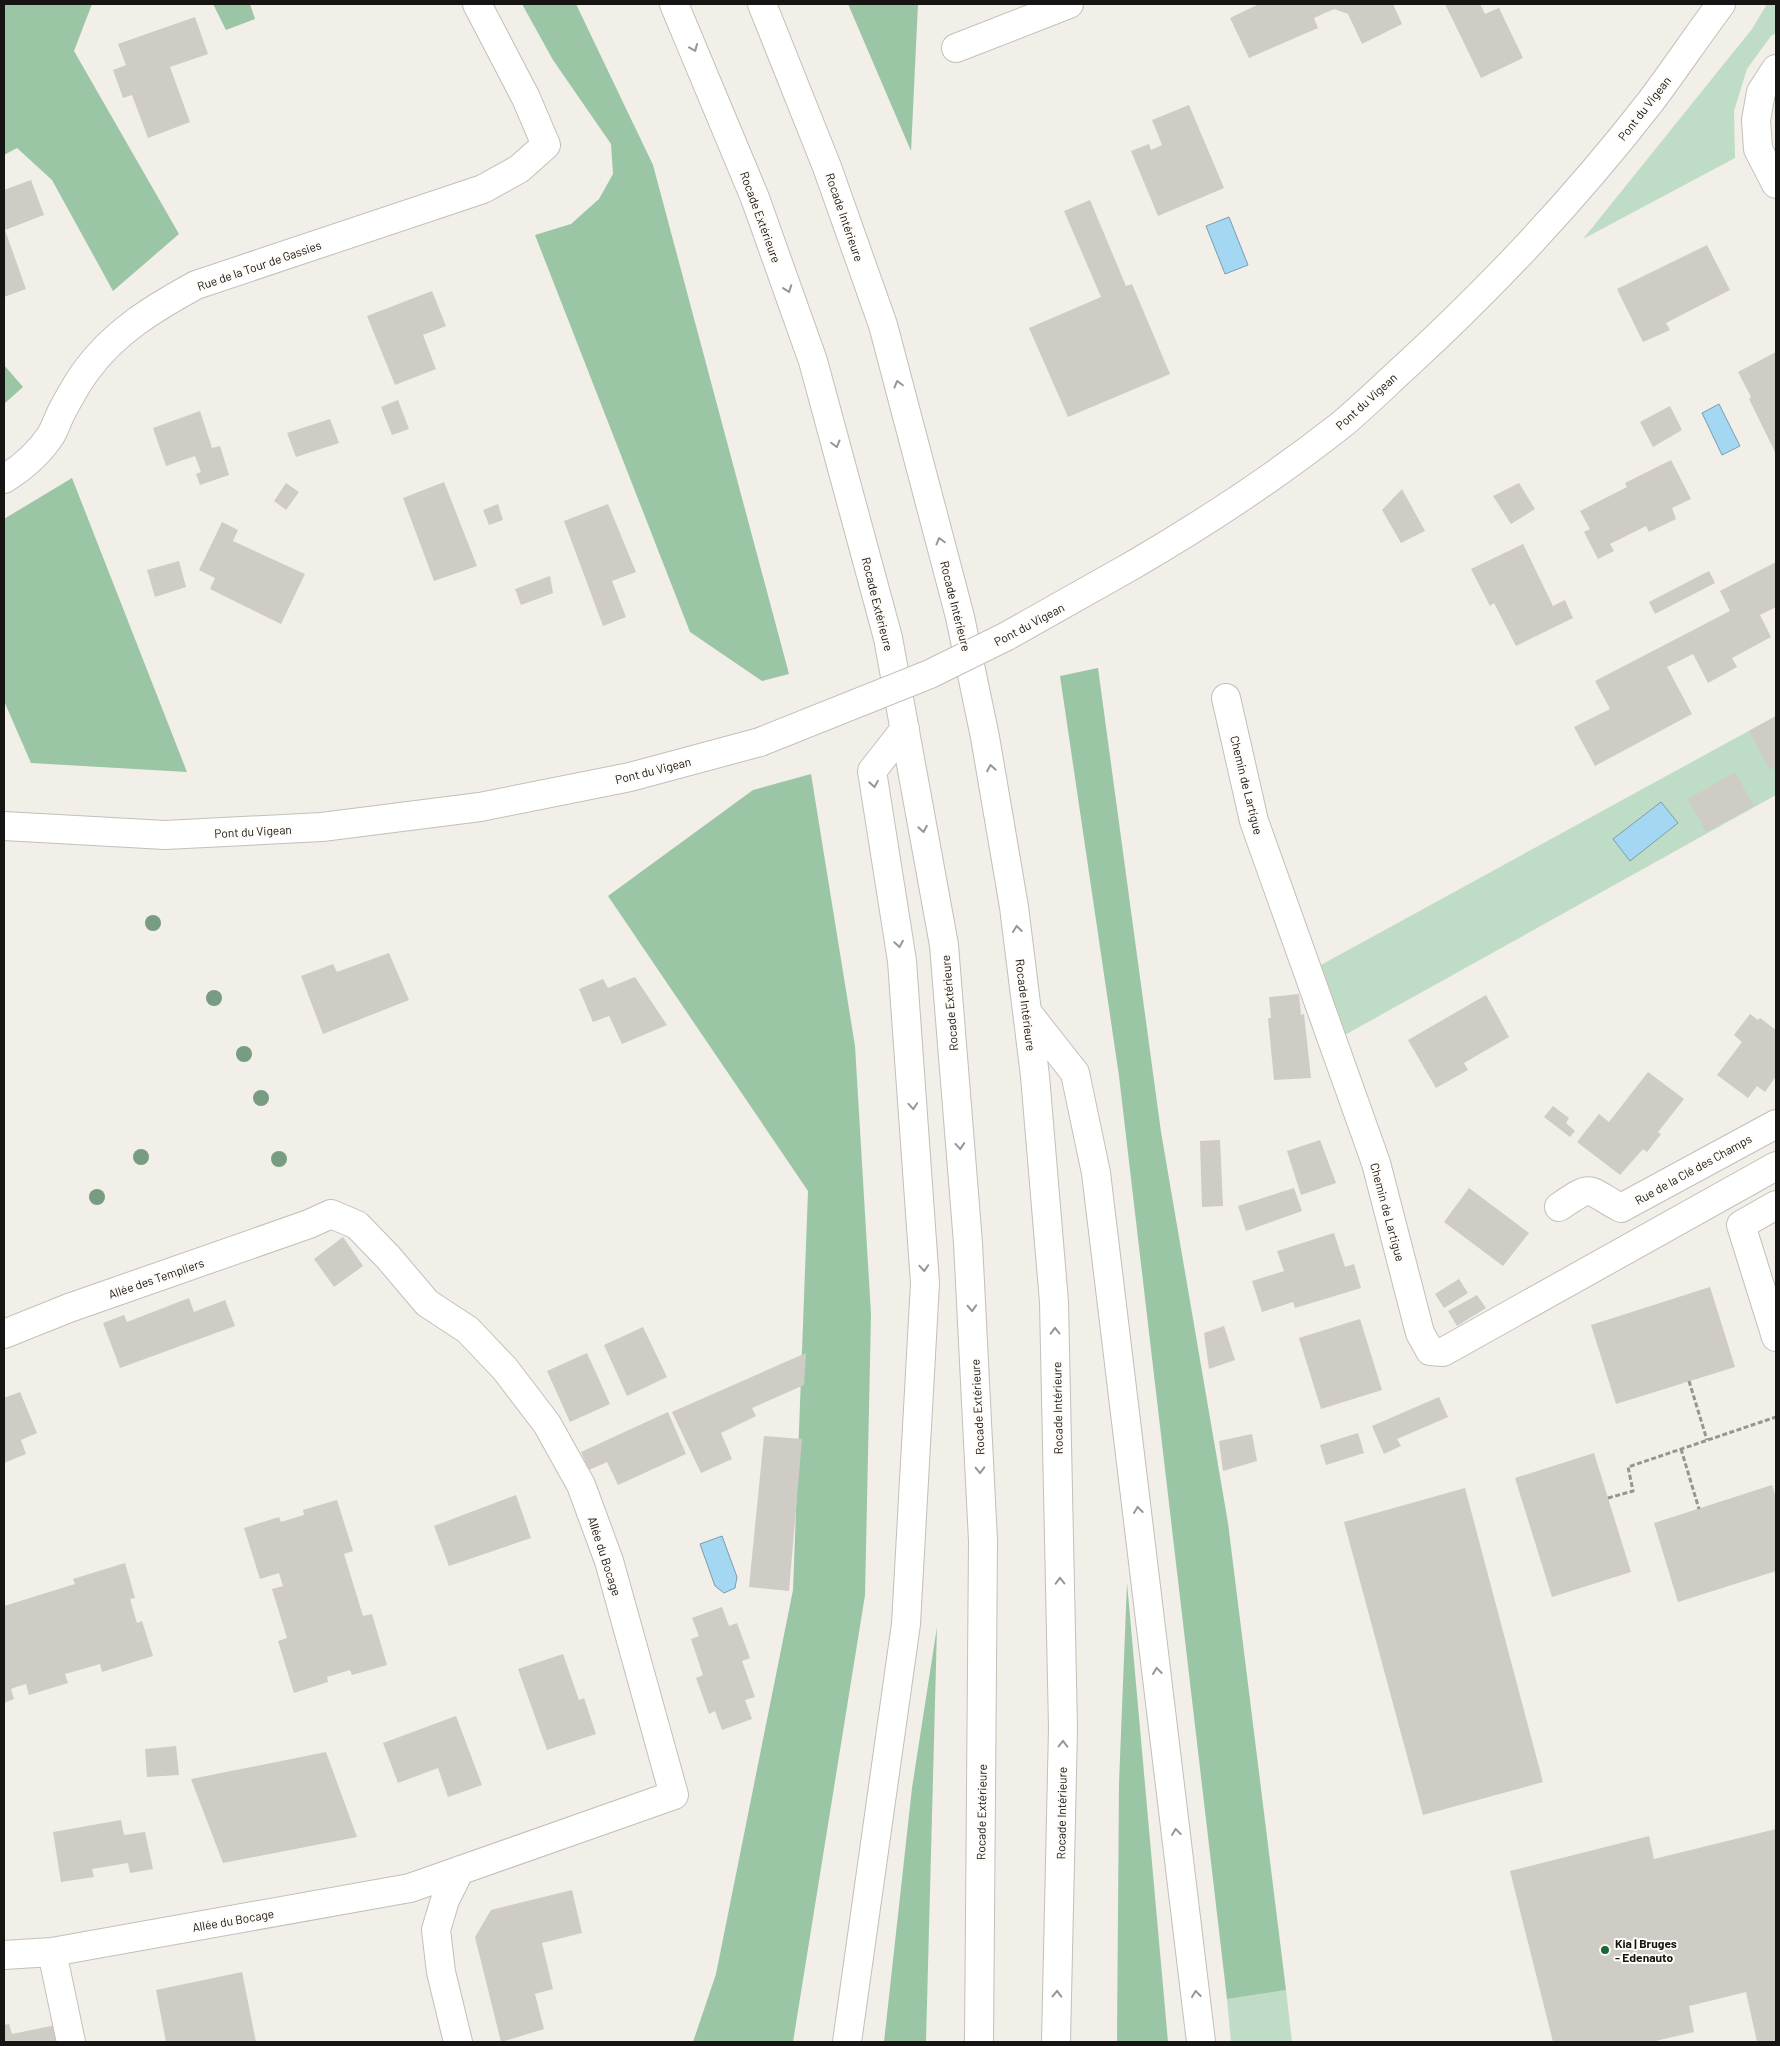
<svg xmlns="http://www.w3.org/2000/svg" width="1780" height="2046" font-family="Barlow,sans-serif">
<style>
.green{fill:#bfddc6}
.forest{fill:#9ac6a6}
.water{fill:#a4d7f1;stroke:#7a9dae}
.building{fill:#cfcbc5}
.lines{fill:none;stroke-linecap:round;stroke-linejoin:round}
.minor-casing{stroke:#c3bfb9;stroke-width:30}
.highway-casing{stroke:#c3bfb9;stroke-width:30}
.path{stroke:#989591;stroke-width:3;stroke-dasharray:5 2.5;stroke-linecap:butt}
.minor{stroke:#fff;stroke-width:28}
.highway{stroke:#fff;stroke-width:28}
.minor-bridge-casing{stroke:#c3bfb9;stroke-width:30;stroke-linecap:butt}
.minor-bridge{stroke:#fff;stroke-width:28}
.tree{fill:#779c82}
.oneway{stroke:#979695}
.poi-dot{fill:#1b6736;stroke:#fffbf6;stroke-width:2}
.labels{text-anchor:middle;dominant-baseline:central;stroke-width:4;stroke-linejoin:round;paint-order:stroke}
.street-label{font-size:12px;fill:#171513;stroke:#fffbf6}
.poi-label{font-size:12px;font-weight:bold;fill:#171513;stroke:#fffbf6;text-anchor:start}
</style>
<rect width="100%" height="100%" fill="#f2eee8"/>
<path class="green" d="M1767,4H1776V33L1771,36L1747,69L1734,111L1735,158L1583,239L1752,29Z
M1776,716V795L1343,1036L1319,966Z
M1286,1990L1292,2042H1231L1227,1999Z"/>
<path class="forest" d="M4,4H92L74,51L179,234L113,291L52,180L17,148L4,155Z
M213,4H250L255,19L226,30Z
M522,4H576L653,165L789,674L762,681L690,632L535,235L571,224L599,199L613,174L611,144L553,60Z
M848,4H918L911,151Z
M4,365L23,387L4,404Z
M72,478L187,772L31,763L4,701V519Z
M1098,668L1161,1132L1228,1523L1286,1990L1227,1999L1119,1076L1060,676Z
M811,774L855,1046L871,1314L865,1595L793,2042H693L716,1974L793,1590L808,1191L608,896L753,790Z
M1127,1583L1168,2042H1117L1119,1783Z
M937,1627L926,2042H884L912,1788Z"/>
<path class="water" d="M1229,217L1248,265L1225,274L1206,226Z
M1719,404L1740,446L1722,455L1702,413Z
M1661,802L1678,823L1630,861L1613,839Z
M722,1536L737,1577L735,1588L724,1593L715,1586L700,1544Z"/>
<path class="building" d="M1259,4H1393L1402,24L1362,44L1348,14L1334,9L1314,18L1318,28L1249,58L1230,18Z
M1445,4H1480L1485,14L1499,8L1523,58L1481,78Z
M195,17L208,54L170,67L190,122L148,138L132,95L123,98L113,70L126,65L118,44Z
M1189,105L1224,188L1158,216L1131,151L1149,144L1151,150L1162,145L1152,120Z
M31,180L44,215L5,230L26,289L4,297V190Z
M1090,200L1126,286L1132,284L1170,374L1068,417L1029,328L1101,297L1064,211Z
M1707,245L1730,290L1666,323L1670,330L1643,342L1617,289Z
M432,291L446,326L423,335L436,369L395,385L367,316Z
M1776,352V454L1749,399L1751,397L1738,372Z
M398,400L409,429L392,435L381,407Z
M1670,406L1682,430L1653,447L1640,422Z
M200,411L212,448L220,446L229,475L200,485L196,474L201,472L195,456L166,466L153,428Z
M330,419L339,443L296,457L287,433Z
M1671,460L1691,499L1672,508L1676,519L1649,532L1646,526L1610,544L1614,551L1598,559L1584,532L1590,529L1580,511L1627,487L1625,483Z
M444,482L477,566L434,581L403,498Z
M286,483L299,492L286,510L274,501Z
M1519,483L1535,509L1511,524L1493,496Z
M1402,489L1425,531L1401,543L1382,510Z
M498,504L503,520L489,525L483,510Z
M608,504L636,572L612,581L626,617L603,626L564,521Z
M222,522L238,530L233,541L305,574L281,624L210,589L215,578L199,570Z
M1523,544L1553,606L1565,600L1573,618L1516,646L1494,603L1490,606L1471,569Z
M179,561L186,587L155,597L147,570Z
M1776,562V607L1760,615L1771,637L1732,658L1737,667L1708,683L1693,654L1667,667L1692,714L1595,766L1574,727L1610,709L1595,681L1730,611L1720,591Z
M1709,571L1715,583L1655,614L1649,602Z
M550,576L553,593L521,605L515,589Z
M1776,716V766L1770,770L1749,731Z
M1735,772L1754,806L1706,832L1688,799Z
M389,953L409,1000L323,1034L301,976L333,964L337,972Z
M635,977L667,1025L622,1044L609,1016L593,1022L579,989L603,979L608,988Z
M1299,994L1301,1015L1304,1014L1311,1078L1274,1080L1268,1018H1271L1269,997Z
M1486,995L1509,1037L1464,1063L1468,1070L1436,1088L1408,1040Z
M1750,1014L1758,1020L1760,1018L1776,1030V1076L1765,1092L1757,1086L1748,1098L1717,1075L1742,1042L1734,1035Z
M1648,1072L1684,1099L1658,1132L1661,1134L1647,1152L1643,1149L1620,1175L1577,1142L1599,1114L1609,1122Z
M1553,1106L1569,1118L1566,1123L1575,1131L1570,1137L1544,1117Z
M1220,1140L1223,1206L1202,1207L1200,1141Z
M1320,1140L1336,1183L1301,1195L1287,1151Z
M1294,1188L1302,1211L1246,1231L1238,1206Z
M1469,1188L1529,1233L1503,1266L1444,1222Z
M1334,1233L1345,1267L1354,1264L1361,1288L1295,1308L1293,1302L1262,1312L1252,1281L1284,1271L1277,1251Z
M343,1237L363,1266L334,1287L314,1259Z
M1459,1279L1468,1293L1444,1308L1435,1294Z
M1710,1287L1735,1367L1616,1404L1591,1325Z
M1477,1295L1486,1308L1457,1326L1448,1311Z
M189,1298L194,1312L225,1300L235,1326L120,1368L103,1323L124,1315L127,1322Z
M1360,1319L1382,1390L1321,1409L1299,1338Z
M1224,1326L1235,1360L1209,1369L1204,1333Z
M643,1327L667,1377L627,1396L604,1345Z
M587,1353L610,1404L570,1422L547,1371Z
M806,1353L804,1385L752,1408L756,1416L721,1433L732,1459L701,1473L672,1412Z
M20,1392L37,1433L21,1440L26,1454L4,1463V1398Z
M1439,1397L1448,1417L1397,1439L1401,1446L1384,1454L1372,1426Z
M668,1412L686,1454L618,1485L607,1462L589,1470L581,1452Z
M1358,1433L1364,1453L1326,1465L1320,1445Z
M1252,1434L1257,1461L1223,1471L1219,1441Z
M764,1436L802,1439L789,1591L749,1587Z
M1594,1453L1631,1572L1552,1597L1515,1478Z
M1772,1485L1776,1498V1571L1678,1602L1654,1523Z
M1465,1488L1543,1782L1423,1815L1344,1522Z
M516,1495L531,1538L449,1566L434,1526Z
M337,1500L353,1551L344,1554L363,1616L372,1614L387,1665L352,1675L350,1670L327,1677L328,1682L294,1693L278,1641L287,1638L272,1589L283,1586L279,1573L260,1579L244,1528L279,1517L281,1522L304,1515L303,1510Z
M125,1563L135,1598L130,1599L137,1623L142,1621L153,1656L102,1672L100,1664L65,1674L68,1683L29,1695L26,1684L16,1687L11,1689L14,1699L4,1703V1606L75,1584L73,1579Z
M722,1607L729,1626L737,1623L750,1658L742,1661L755,1697L745,1700L752,1719L722,1730L715,1711L709,1714L696,1678L703,1675L691,1639L699,1636L692,1618Z
M563,1654L579,1700L584,1698L596,1734L547,1750L518,1669Z
M456,1716L482,1785L448,1797L438,1768L398,1783L383,1743Z
M176,1746L179,1775L147,1777L145,1749Z
M326,1752L357,1837L223,1863L191,1779Z
M121,1820L124,1835L145,1832L153,1869L130,1873L128,1863L92,1869L94,1877L61,1882L53,1832Z
M1776,1829V2042H1757L1746,1992L1689,2006L1694,2032L1651,2042H1553L1510,1871L1649,1836L1654,1859Z
M572,1890L582,1933L542,1943L553,1989L535,1994L544,2029L501,2042L475,1937L491,1910Z
M242,1972L256,2042H166L156,1990Z
M9,2024L12,2034L56,2025L60,2042H4V2025Z"/>
<g class="lines">
<defs>
<path id="minor" d="M956,48L1069,4
M1776,69L1761,92L1756,120L1758,149L1776,184
M4,479C22,468 39,453 51,435C55,428 58,419 62,411C69,398 77,383 86,371C114,332 154,308 196,285L483,189L519,169L546,145L526,98L477,4
M1133,565C1205,523 1275,477 1341,425C1364,406 1386,384 1408,364C1496,283 1578,195 1651,101C1675,69 1697,36 1721,4
M1226,698L1254,821L1376,1163L1420,1333L1430,1351L1443,1352L1776,1166
M4,826L165,835L322,827L480,807L630,777L760,742
M1776,1205L1741,1225L1776,1337
M1559,1207C1595,1182 1586,1190 1621,1208L1776,1124
M4,1334L69,1308L309,1224L331,1214L357,1225L388,1257L427,1303L468,1330L505,1369L547,1424L581,1485L609,1561L674,1795L410,1888L52,1952L4,1955
M52,1952L71,2042
M458,2042L441,1972L436,1930L445,1900L460,1870"/>
<path id="highway" d="M674,4L755,198L813,361L888,638L944,945L968,1243L983,1541L979,2042
M762,4L827,167L883,325L960,617L985,737L1014,907L1035,1076L1054,1302L1063,1728L1056,2042
M1027,1012L1075,1073L1096,1173L1201,2042
M847,2042L906,1624L925,1283L902,961L872,771L905,729"/>
</defs>
<use href="#minor" class="minor-casing"/>
<use href="#highway" class="highway-casing"/>
<path class="path" d="M1689,1381L1707,1440
M1681,1449L1699,1509
M1608,1498L1633,1491L1628,1467L1776,1417"/>
<use href="#minor" class="minor"/>
<use href="#highway" class="highway"/>
<defs>
<path id="minor-bridge" d="M760,742L930,674L1007,636L1133,565"/>
</defs>
<use href="#minor-bridge" class="minor-bridge-casing"/>
<use href="#minor-bridge" class="minor-bridge"/>
</g>
<g class="tree">
<circle cx="153" cy="923" r="8"/>
<circle cx="214" cy="998" r="8"/>
<circle cx="244" cy="1054" r="8"/>
<circle cx="261" cy="1098" r="8"/>
<circle cx="141" cy="1157" r="8"/>
<circle cx="279" cy="1159" r="8"/>
<circle cx="97" cy="1197" r="8"/>
</g>
<defs><path id="oneway-chevron" d="M-2-3.5L2.5 0L-2 3.5" fill="none" stroke-width="1.6" stroke-linecap="round" stroke-linejoin="round" transform="scale(1.25)"/></defs>
<g class="oneway">
<use href="#oneway-chevron" transform="translate(694 48) rotate(67)"/>
<use href="#oneway-chevron" transform="translate(788 289) rotate(70)"/>
<use href="#oneway-chevron" transform="translate(898 384) rotate(-105)"/>
<use href="#oneway-chevron" transform="translate(836 444) rotate(75)"/>
<use href="#oneway-chevron" transform="translate(940 541) rotate(-105)"/>
<use href="#oneway-chevron" transform="translate(991 768) rotate(-100)"/>
<use href="#oneway-chevron" transform="translate(874 784) rotate(81)"/>
<use href="#oneway-chevron" transform="translate(923 829) rotate(80)"/>
<use href="#oneway-chevron" transform="translate(1017 929) rotate(-97)"/>
<use href="#oneway-chevron" transform="translate(899 944) rotate(81)"/>
<use href="#oneway-chevron" transform="translate(913 1106) rotate(86)"/>
<use href="#oneway-chevron" transform="translate(960 1146) rotate(85)"/>
<use href="#oneway-chevron" transform="translate(924 1268) rotate(86)"/>
<use href="#oneway-chevron" transform="translate(972 1308) rotate(87)"/>
<use href="#oneway-chevron" transform="translate(1055 1331) rotate(-91)"/>
<use href="#oneway-chevron" transform="translate(980 1470) rotate(88)"/>
<use href="#oneway-chevron" transform="translate(1138 1510) rotate(-97)"/>
<use href="#oneway-chevron" transform="translate(1060 1581) rotate(-91)"/>
<use href="#oneway-chevron" transform="translate(1157 1671) rotate(-97)"/>
<use href="#oneway-chevron" transform="translate(1063 1744) rotate(-89)"/>
<use href="#oneway-chevron" transform="translate(1176 1832) rotate(-97)"/>
<use href="#oneway-chevron" transform="translate(1057 1994) rotate(-89)"/>
<use href="#oneway-chevron" transform="translate(1196 1994) rotate(-97)"/>
</g>
<circle class="poi-dot" cx="1605" cy="1950" r="5"/>
<g class="labels">
<g class="street-label">
<text transform="translate(1644 108) rotate(-52)">Pont du Vigean</text>
<text transform="translate(761 217) rotate(70)">Rocade Extérieure</text>
<text transform="translate(845 217) rotate(71)">Rocade Intérieure</text>
<text transform="translate(259 265) rotate(-19)">Rue de la Tour de Gassies</text>
<text transform="translate(1366 401) rotate(-42)">Pont du Vigean</text>
<text transform="translate(878 604) rotate(76)">Rocade Extérieure</text>
<text transform="translate(956 606) rotate(76)">Rocade Intérieure</text>
<text transform="translate(1029 624) rotate(-28)">Pont du Vigean</text>
<text transform="translate(653 770) rotate(-14)">Pont du Vigean</text>
<text transform="translate(1247 785) rotate(76)">Chemin de Lartigue</text>
<text transform="translate(253 831) rotate(-3)">Pont du Vigean</text>
<text transform="translate(949 1003) rotate(-95)">Rocade Extérieure</text>
<text transform="translate(1026 1005) rotate(83)">Rocade Intérieure</text>
<text transform="translate(1693 1169) rotate(-29)">Rue de la Clé des Champs</text>
<text transform="translate(1388 1212) rotate(75)">Chemin de Lartigue</text>
<text transform="translate(156 1278) rotate(-19)">Allée des Templiers</text>
<text transform="translate(977 1407) rotate(-93)">Rocade Extérieure</text>
<text transform="translate(1057 1408) rotate(-91)">Rocade Intérieure</text>
<text transform="translate(605 1556) rotate(72)">Allée du Bocage</text>
<text transform="translate(981 1812) rotate(-89)">Rocade Extérieure</text>
<text transform="translate(1061 1813) rotate(-89)">Rocade Intérieure</text>
<text transform="translate(233 1920) rotate(-10)">Allée du Bocage</text>
</g>
<g class="poi-label">
<text x="1615" y="1943">Kia | Bruges<tspan x="1615" dy="14">- Edenauto</tspan></text>
</g>
</g>
<rect width="1780" height="2046" fill="none" stroke="#171513" stroke-width="10"/>
</svg>
